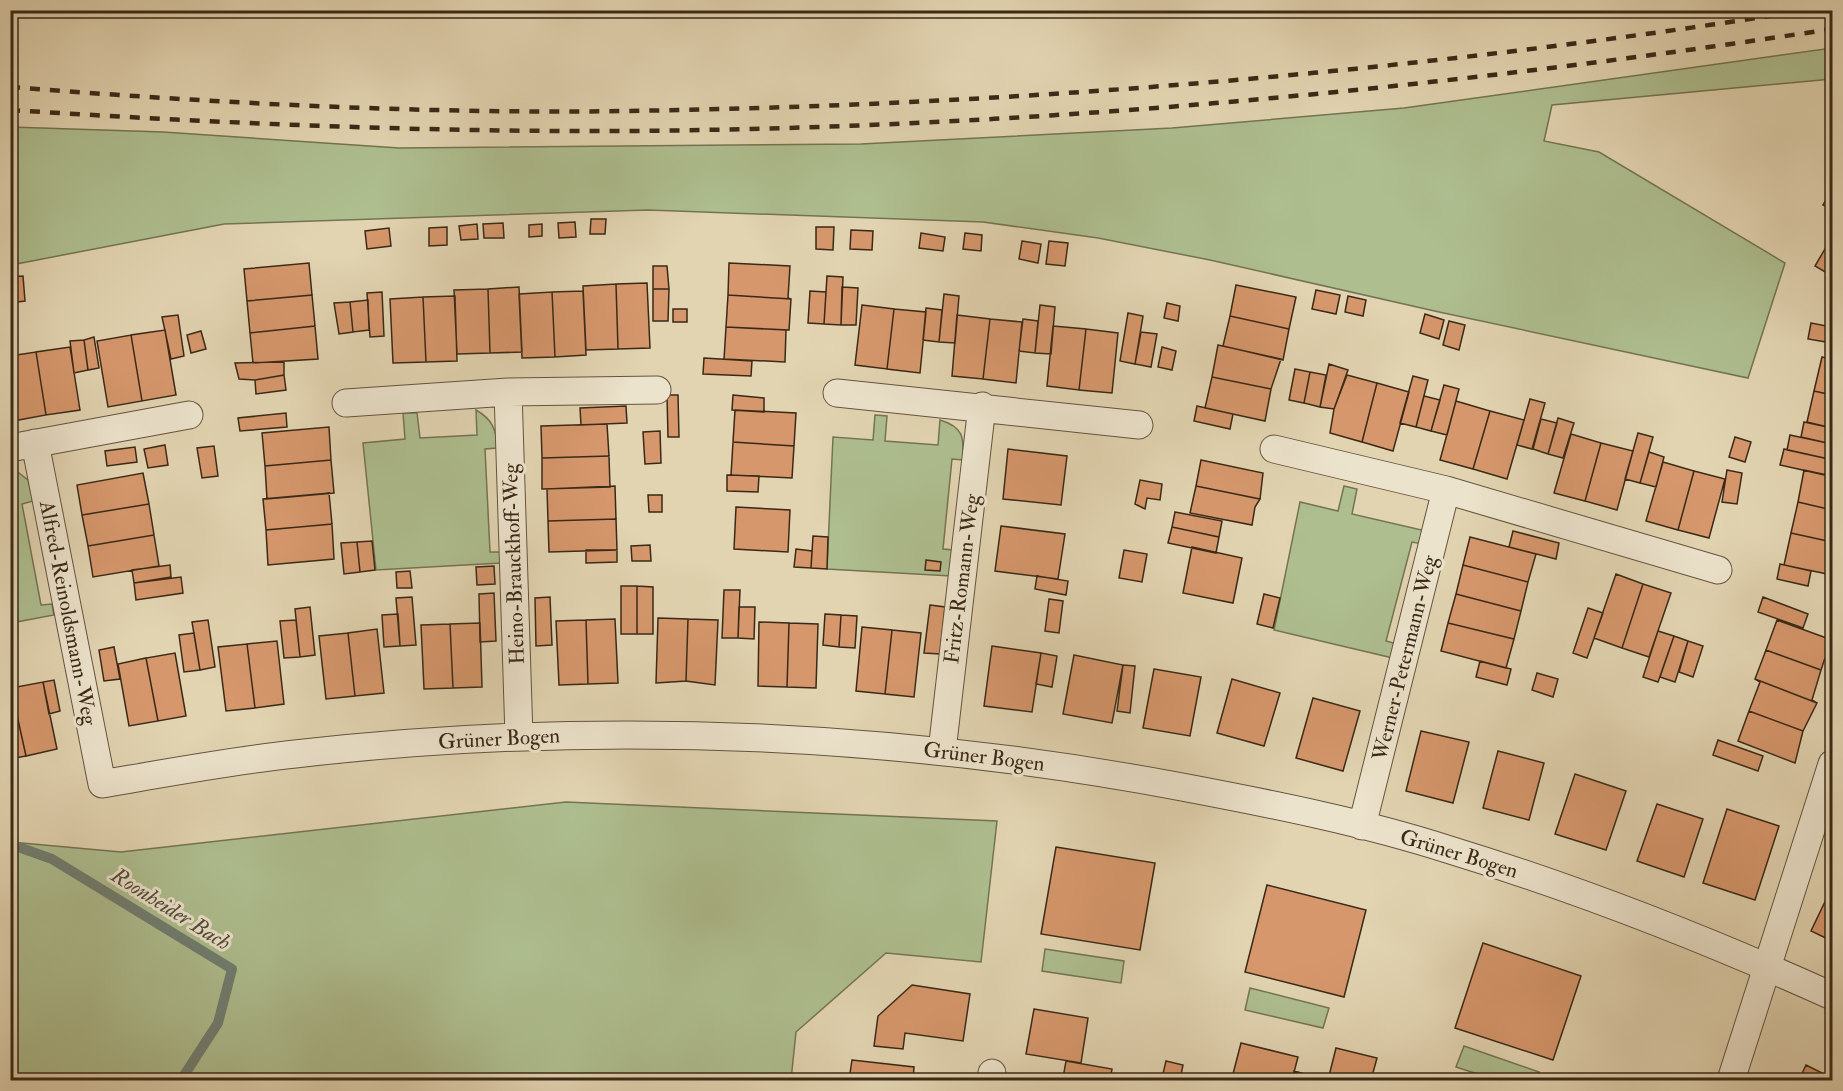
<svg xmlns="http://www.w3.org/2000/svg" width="1843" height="1091" font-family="'IM FELL Double Pica',serif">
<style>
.green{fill:#aebe8f;stroke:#747453;stroke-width:1.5}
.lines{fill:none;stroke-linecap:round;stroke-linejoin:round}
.stream{stroke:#717f72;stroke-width:10}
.building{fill:#d6976c;stroke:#3a2917;stroke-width:1.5}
.minor-casing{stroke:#64543e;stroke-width:29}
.minor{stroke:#ece3cc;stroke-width:27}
.rail{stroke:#3a2917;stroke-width:4.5;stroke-dasharray:10 10;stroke-linecap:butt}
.labels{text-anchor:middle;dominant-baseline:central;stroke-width:6;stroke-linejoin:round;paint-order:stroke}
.street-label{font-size:21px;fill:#3a2917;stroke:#ece3cc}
.water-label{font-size:22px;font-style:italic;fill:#514d3d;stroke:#ece3cc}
</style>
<rect width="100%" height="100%" fill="#e2d4b1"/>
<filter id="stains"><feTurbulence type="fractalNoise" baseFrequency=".00333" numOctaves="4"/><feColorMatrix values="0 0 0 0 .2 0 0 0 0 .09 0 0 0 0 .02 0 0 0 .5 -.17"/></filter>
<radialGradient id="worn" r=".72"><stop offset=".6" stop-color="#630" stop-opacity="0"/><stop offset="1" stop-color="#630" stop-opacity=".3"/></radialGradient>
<path class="green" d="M1832,48V79L1552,105L1544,141L1599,152L1785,263L1748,378L1439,312L1210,260L1098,238L983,222L648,210L224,224L11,265V127L163,132L399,148L861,144L1172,128L1404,108Z
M476,410C492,419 497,430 497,448L485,449L490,552H500L501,563L376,570L363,443L405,439L403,413H417L420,438L477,435Z
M875,415L887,416L885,441L938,445L940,420C964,427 964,438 963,460L952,459L943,549L954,550L951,576L827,569L833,437L873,440Z
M11,467L28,480L33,501L22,504L41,605L52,604L54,615L11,623L10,491L13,490Z
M1344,486L1357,489L1352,514L1426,531L1422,544L1412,542L1386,641L1397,644L1393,658L1274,630L1300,502L1338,511Z
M566,802L997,821L981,962L886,953L796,1032L791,1080H11V842L121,852Z
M1045,949L1124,961L1121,983L1042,971Z
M1250,988L1329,1008L1323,1028L1245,1010Z
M1464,1046L1539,1072L1537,1080H1496L1456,1067Z"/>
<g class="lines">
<path class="stream" d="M10,844L52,859L232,969L218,1023L181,1080"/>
</g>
<path class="building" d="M1832,189V210L1823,205Z
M591,219H606L605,234H590Z
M575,222L576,237L559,238L558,223Z
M503,223L504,238H484L483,224Z
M477,224L478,239L461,240L459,226Z
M542,224V236L529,237V225Z
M447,227V245L429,246V228Z
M816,227H834L833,250L816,249Z
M389,228L391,246L367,249L365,231Z
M851,230L873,231L872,250L850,249Z
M921,233L945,237L943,251L919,248Z
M965,233L982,235L981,251L963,249Z
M1832,237V276L1815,266Z
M1022,241L1041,244L1038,263L1019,259Z
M1049,241L1068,243L1065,266L1046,264Z
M309,263L312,295L247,301L244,269Z
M729,263L790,266L788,298L791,299L728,295Z
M653,266H667L669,289H653Z
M23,276L25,301L10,303V277Z
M827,276L843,277L841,325L824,324Z
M647,283L650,348L618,349L616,284Z
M616,284L618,349L586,350L583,286Z
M1236,285L1296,297L1289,329L1230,316Z
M519,287L522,352L490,353L488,289Z
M842,287L858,288L856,325H841Z
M488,289L490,353L457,354L454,290Z
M653,289H669L668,321H653Z
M1316,290L1340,295L1336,314L1312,309Z
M583,291L586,355L555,357L552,292Z
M810,291L826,292L824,324L808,323Z
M382,292L384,336L370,337L367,293Z
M552,292L555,357L522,358L519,294Z
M944,294L959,296L955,343L939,342Z
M312,295L315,326L250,333L247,301Z
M728,295L791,299L789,330L726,327Z
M455,296L457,361L426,362L423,297Z
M1348,296L1366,300L1363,316L1345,312Z
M423,297L426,362L393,363L390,299Z
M368,300L369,330L353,332L350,302Z
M350,302L353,332L339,334L334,303Z
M1167,303L1180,306L1178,321L1164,318Z
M862,305L894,309L887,369L855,365Z
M1040,305L1055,307L1051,354L1035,353Z
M926,308L942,310L939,342L923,340Z
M673,309H687V322H673Z
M894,309L926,312L920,373L887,369Z
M1128,313L1143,316L1135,364L1120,361Z
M1425,314L1444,320L1439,339L1420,333Z
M178,315L184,356L171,359L162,317Z
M957,315L990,319L983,379L952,376Z
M1230,316L1289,329L1283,360L1223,346Z
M990,319L1022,322L1016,383L983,379Z
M1023,319L1038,321L1035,353L1019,351Z
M1449,321L1465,325L1459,350L1443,345Z
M1811,323L1832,327V343L1808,339Z
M315,326L318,359L253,363L250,333Z
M1053,326L1086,329L1079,390L1047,386Z
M726,327L786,330L785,362L724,359Z
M1086,329L1118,333L1112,393L1079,390Z
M165,330L176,395L142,401L131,335Z
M201,331L206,349L191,353L187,335Z
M1141,332L1157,334L1151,367L1135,364Z
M131,335L142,401L108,407L97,341Z
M94,337L99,368L88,370L84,340Z
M84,340L88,370L74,373L70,341Z
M1218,345L1281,359L1271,389L1212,377Z
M70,347L80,410L46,415L36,352Z
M1162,347L1176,351L1172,370L1158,367Z
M36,352L46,415L13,421L10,356Z
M1822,357L1832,359V395L1814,391Z
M704,358L752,361L751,376L703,374Z
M284,362V375L255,380L239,379L235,363Z
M1329,364L1348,370L1334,409L1320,407Z
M1295,369L1310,372L1304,403L1289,400Z
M1310,372L1326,375L1320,407L1304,403Z
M284,375L286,390L256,394L255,380Z
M1347,375L1377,383L1362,442L1330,433L1334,409Z
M1413,376L1428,380L1416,427L1400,423Z
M1212,377L1271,389L1265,421L1205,408Z
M1377,383L1409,392L1393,451L1362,442Z
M1444,385L1459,389L1447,435L1431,431Z
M1814,391L1832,395V428L1807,422Z
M667,395H678L679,437H668Z
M733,395L764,398V412L732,410Z
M1424,396L1440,400L1431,431L1416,427Z
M1530,399L1545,403L1532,449L1517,445Z
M1456,401L1490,411L1473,469L1440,460Z
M626,406L627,423L581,425L580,408Z
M1197,406L1233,414L1230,429L1194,421Z
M735,410L796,413L794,446L733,442Z
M1490,411L1524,420L1507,479L1473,469Z
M286,413L287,427L240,431L238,418Z
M1558,418L1574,423L1563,458L1548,454Z
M1541,419L1557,423L1548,454L1533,449Z
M1804,422L1832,428V444L1801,437Z
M607,424L609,456L542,458L541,426Z
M329,427L331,460L265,466L262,433Z
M660,431L661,463L645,464L643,432Z
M1638,433L1653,437L1640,483L1625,479Z
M1571,434L1601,443L1585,501L1554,493Z
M1790,435L1832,444L1829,459L1787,450Z
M1735,437L1751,442L1745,462L1729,457Z
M733,442L794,446L792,478L731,475Z
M1601,443L1633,451L1617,510L1585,501Z
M165,445L168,465L148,468L144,449Z
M214,446L218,476L202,478L197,448Z
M135,447L137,462L107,466L105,451Z
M1008,449L1067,456L1061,505L1003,499Z
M1784,449L1829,459L1825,475L1780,465Z
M1649,452L1664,457L1656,487L1640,483Z
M609,456L610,487L542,489V458Z
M331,460L334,493L267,499L265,466Z
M1201,460L1263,473L1260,499L1196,486Z
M1663,462L1694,471L1678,530L1646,521Z
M1727,470L1742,473L1737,504L1722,502Z
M1804,470L1832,476V510L1798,502Z
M1694,471L1725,479L1709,538L1678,530Z
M143,473L149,504L82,515L77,485Z
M727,475L759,476L758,492L727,491Z
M1140,480L1162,484L1160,500L1147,498L1145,509L1135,504Z
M615,486L616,519L548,521L547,489Z
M1196,486L1260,499L1255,507L1252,525L1190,513Z
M329,493L332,524L266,530L263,499Z
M648,495H662V512H649Z
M1798,502L1832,510V542L1791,533Z
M149,504L154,535L88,546L82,515Z
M736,507L790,510L788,552L734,549Z
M1175,512L1222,521L1219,537L1172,527Z
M616,519L617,550L549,552L548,521Z
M332,524L334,559L268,565L266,530Z
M1001,526L1065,534L1058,579L995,571Z
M1172,527L1219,537L1216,553L1168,543Z
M1513,531L1559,543L1556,559L1509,547Z
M1791,533L1832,542V575L1784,565Z
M154,535L159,566L93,577L88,546Z
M813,536L828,537L827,569L811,568Z
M1470,537L1536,554L1528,582L1463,565Z
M372,541L375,570L360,572L357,542Z
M357,542L360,572L344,574L341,543Z
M650,545L651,561H632L631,546Z
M1192,547L1242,558L1233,603L1183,593Z
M796,549L812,551L811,568L794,567Z
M586,550H617V562L586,563Z
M1124,550L1147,554L1142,582L1119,578Z
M926,560L941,562L940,571L925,570Z
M1780,564L1811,571L1808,586L1777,579Z
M170,565L171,577L134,583L132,570Z
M1463,565L1528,582L1521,611L1456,594Z
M494,566L495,584L477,585L476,567Z
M410,571L412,588H397L396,572Z
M1616,574L1643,584L1622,648L1594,638Z
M1037,576L1068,581L1066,595L1035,589Z
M181,577L183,593L136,600L134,583Z
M1643,584L1671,593L1649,657L1622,648Z
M621,586H637V634H621Z
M637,586L653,587V634H637Z
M724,590H740L738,638H722Z
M494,593L496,641L480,642L479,594Z
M1264,594L1280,598L1273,628L1257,624Z
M1456,594L1521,611L1514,639L1448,623Z
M412,597L416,645L400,646L396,598Z
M550,597L552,645L536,646L535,598Z
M1763,597L1808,614L1803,628L1758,612Z
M1049,599L1063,601L1059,633L1045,631Z
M930,605L945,607L940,654L924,653Z
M310,607L315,655L300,657L295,609Z
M739,607H755L754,639L738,638Z
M1588,608L1603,613L1587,658L1573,653Z
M398,614L400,646L384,647L382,615Z
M825,614L841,615L839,647L823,645Z
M841,615L857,616L855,648L839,647Z
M658,618L688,619L686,681L656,683Z
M615,619L618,683L588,684L586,620Z
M688,619L718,620L715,685L686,681Z
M208,620L215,667L200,670L192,622Z
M296,620L300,657L284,658L280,621Z
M586,620L588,684L559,685L556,621Z
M1777,620L1832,640L1828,659L1825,658L1821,670L1766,650Z
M759,622L789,623L787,687L758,686Z
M480,623L482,687L453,688L450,624Z
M789,623L818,624L816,688L787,687Z
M1448,623L1514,639L1506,668L1441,651Z
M450,624L453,688L424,689L421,625Z
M862,627L892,630L885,694L856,691Z
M377,629L384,693L355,696L348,633Z
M892,630L921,633L914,697L885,694Z
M1658,631L1674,636L1658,682L1643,677Z
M194,633L200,670L184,672L179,635Z
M348,633L355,696L326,699L319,636Z
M1674,636L1688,641L1675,682L1660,677Z
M277,641L284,704L255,708L247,644Z
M1688,641L1703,646L1693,677L1679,672Z
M247,644L255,708L226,711L218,647Z
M992,646L1041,653L1032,712L984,706Z
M114,647L120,679L104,681L99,650Z
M1766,650L1821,670L1812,700L1817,703L1755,679Z
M175,653L186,716L158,721L146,658Z
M1041,653L1057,656L1052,687L1036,684Z
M1074,655L1123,665L1112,723L1063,714Z
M146,658L158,721L129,726L118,664Z
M1480,661L1511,669L1507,685L1476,677Z
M1123,665L1135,666L1130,713L1117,711Z
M1154,669L1201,677L1190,736L1143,728Z
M1537,673L1558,679L1553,697L1532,690Z
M1232,679L1280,693L1264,746L1217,733Z
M1755,679L1817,703L1803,731L1749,711L1760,682Z
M54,680L60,711L49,714L43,682Z
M43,682L57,749L26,756L11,688Z
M11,688L26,756L10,759V688Z
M1313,698L1360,711L1343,771L1296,758Z
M1749,711L1803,731L1795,763L1738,741Z
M1421,731L1469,742L1453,803L1406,791Z
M1718,740L1763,756L1758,771L1713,755Z
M1498,751L1544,763L1529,820L1483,808Z
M1575,774L1626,791L1606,850L1555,834Z
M1657,804L1703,819L1684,877L1637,861Z
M1727,809L1779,826L1755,900L1703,883Z
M1056,847L1155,863L1140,950L1041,934Z
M1267,885L1366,910L1344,997L1245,972Z
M1832,887V941L1811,931Z
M1483,943L1581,976L1553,1060L1455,1028Z
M912,985L970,994L963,1041L905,1033L903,1049L874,1046L878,1016Z
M1034,1009L1088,1018L1081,1063L1026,1054Z
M1241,1043L1298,1057L1292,1080H1260L1233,1074Z
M1336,1048L1377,1058L1371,1080H1346L1329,1076Z
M852,1060L914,1067L913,1080H849Z
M1066,1061L1112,1069L1110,1080L1063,1078Z
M1166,1061L1183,1065L1180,1080L1162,1078Z
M1806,1065L1832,1078V1080H1799Z
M1294,1071L1309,1075L1308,1080H1292Z
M1233,1074L1260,1080H1231Z"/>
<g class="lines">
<defs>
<path id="minor" d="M508,392L519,737
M837,393L1139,425
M346,403L508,392L657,390
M35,443L102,784C166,773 231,761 295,754C591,720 889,732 1182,787C1272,804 1363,822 1450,850C1581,890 1708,940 1832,996
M10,448L189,415
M1274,449L1446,490L1718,570
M942,751L982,406
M1362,826L1446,490
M991,1080L992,1073
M1731,1080L1832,764"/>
</defs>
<use href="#minor" class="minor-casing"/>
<use href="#minor" class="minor"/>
<path class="rail" d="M10,87C215,103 421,114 626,111C1021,105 1417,72 1808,10
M10,110C215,123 420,132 625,131C1030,128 1433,90 1832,29"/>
</g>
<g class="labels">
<g class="street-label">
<text transform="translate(514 564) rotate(-92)">Heino-Brauckhoff-Weg</text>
<text transform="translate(962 579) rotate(-83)">Fritz-Romann-Weg</text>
<text transform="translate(68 613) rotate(79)">Alfred-Reinoldsmann-Weg</text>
<text transform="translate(1405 658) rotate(-76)">Werner-Petermann-Weg</text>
<text transform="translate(499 739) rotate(-3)">Grüner Bogen</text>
<text transform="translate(984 757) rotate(7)">Grüner Bogen</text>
<text transform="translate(1459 854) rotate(17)">Grüner Bogen</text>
</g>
<g class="water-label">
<text transform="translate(171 909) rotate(32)">Roonheider Bach</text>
</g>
</g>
<rect width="1843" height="1091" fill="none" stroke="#e2d4b1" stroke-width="36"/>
<rect x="12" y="12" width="1819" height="1067" fill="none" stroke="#3a2917" stroke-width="3"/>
<rect x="18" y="18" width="1807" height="1055" fill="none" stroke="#3a2917" stroke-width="1.5"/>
<rect width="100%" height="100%" filter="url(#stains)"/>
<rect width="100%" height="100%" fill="url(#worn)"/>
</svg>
